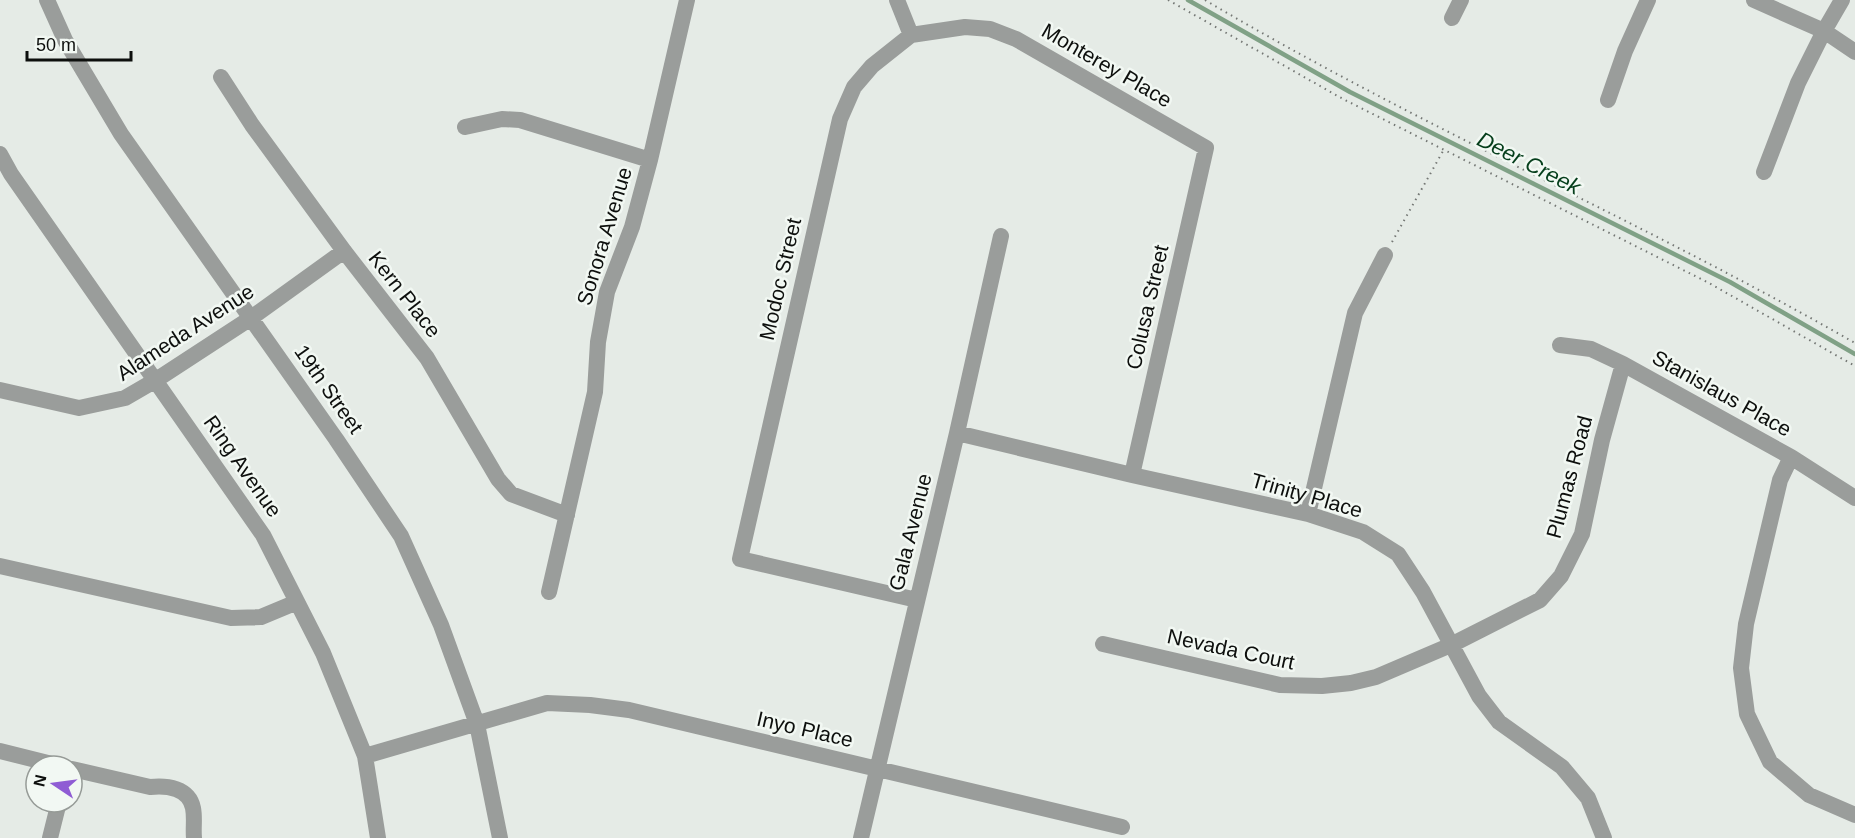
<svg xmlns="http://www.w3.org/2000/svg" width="1855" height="838" font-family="Helvetica,sans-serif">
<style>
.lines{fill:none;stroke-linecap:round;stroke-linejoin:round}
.stream{stroke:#80a186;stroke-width:4.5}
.path{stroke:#747774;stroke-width:2;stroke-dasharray:1.5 4.5;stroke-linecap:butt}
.minor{stroke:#9a9d9b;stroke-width:16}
.labels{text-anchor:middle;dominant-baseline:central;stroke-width:5;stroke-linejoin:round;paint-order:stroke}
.street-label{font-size:21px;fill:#0d0f0d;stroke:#f2f8f3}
.water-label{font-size:22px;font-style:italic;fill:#053e1b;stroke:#f2f8f3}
</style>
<rect width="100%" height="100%" fill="#e5ebe6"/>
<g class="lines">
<path class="stream" d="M1188,0L1350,92L1730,282L1855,354"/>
<path class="path" d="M1168,0L1343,99L1709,283L1855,366
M1205,0C1416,125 1642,221 1855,343
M1392,242L1443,151"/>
<path class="minor" d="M47,0L65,40L121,134L336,439L401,536L441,625L477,724L500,838
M897,0L911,35
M1754,0L1824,31L1855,52
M1452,18L1461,0
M911,35L872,66L854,87L840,119L740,559L917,600
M911,35L965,27L990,29L1016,39L1206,148L1132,475
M221,77L252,125L344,251L427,358L498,479L511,494L567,515
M1608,100L1625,51L1648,0
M465,127L502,119L520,120L650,160
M0,154L11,174L263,535L323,653L365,756L378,838
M1764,172L1798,83L1824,31L1842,0
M1560,345L1591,349L1623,364L1791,457L1855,498
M0,390L79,408L125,398L156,380L251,318L344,251
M957,433L1132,475L1308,514L1363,532L1398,554L1423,592L1479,696L1499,722L1562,767L1588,798L1604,838
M1791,457L1780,480L1746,624L1741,668L1747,714L1770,762L1809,795L1855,815
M1308,514L1355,313L1385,255
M0,566L231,618L261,617L297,602
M549,592L595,392L598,342L607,292L632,227L650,160L687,0
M1103,644L1280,685L1322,686L1351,683L1376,677L1451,645L1540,600L1561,576L1582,534L1602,440L1623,364
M0,751L60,766
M365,756L547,703L590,705L629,710L1122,827
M72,769L150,787C167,785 189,788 193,808C195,818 193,828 194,838
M50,838L59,802
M861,838L957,433L1001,236"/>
</g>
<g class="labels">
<g class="street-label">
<text transform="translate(1107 65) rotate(30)">Monterey Place</text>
<text transform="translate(604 236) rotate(-73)">Sonora Avenue</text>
<text transform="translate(780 279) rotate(-77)">Modoc Street</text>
<text transform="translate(405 294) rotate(52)">Kern Place</text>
<text transform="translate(1147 307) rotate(-77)">Colusa Street</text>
<text transform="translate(185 332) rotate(-33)">Alameda Avenue</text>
<text transform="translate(329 389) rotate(55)">19th Street</text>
<text transform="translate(1722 393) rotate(29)">Stanislaus Place</text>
<text transform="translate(243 466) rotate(55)">Ring Avenue</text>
<text transform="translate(1569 477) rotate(-75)">Plumas Road</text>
<text transform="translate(1307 495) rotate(16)">Trinity Place</text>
<text transform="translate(910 532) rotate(-76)">Gala Avenue</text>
<text transform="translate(1231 649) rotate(12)">Nevada Court</text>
<text transform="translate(805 729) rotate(13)">Inyo Place</text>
</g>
<g class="water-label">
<text transform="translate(1529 163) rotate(27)">Deer Creek</text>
</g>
</g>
<g transform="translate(54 784) rotate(283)"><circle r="28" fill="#f2f8f3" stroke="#969b97" stroke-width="1.5"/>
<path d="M0-4.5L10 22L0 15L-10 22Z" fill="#8f5cd4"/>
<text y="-9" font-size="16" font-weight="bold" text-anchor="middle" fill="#0d0f0d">N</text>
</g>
<path d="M27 51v9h104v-9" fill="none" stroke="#0d0f0d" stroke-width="3"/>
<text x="36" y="51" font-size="18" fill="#0d0f0d" stroke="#f2f8f3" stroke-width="4.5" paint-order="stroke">50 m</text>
</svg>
